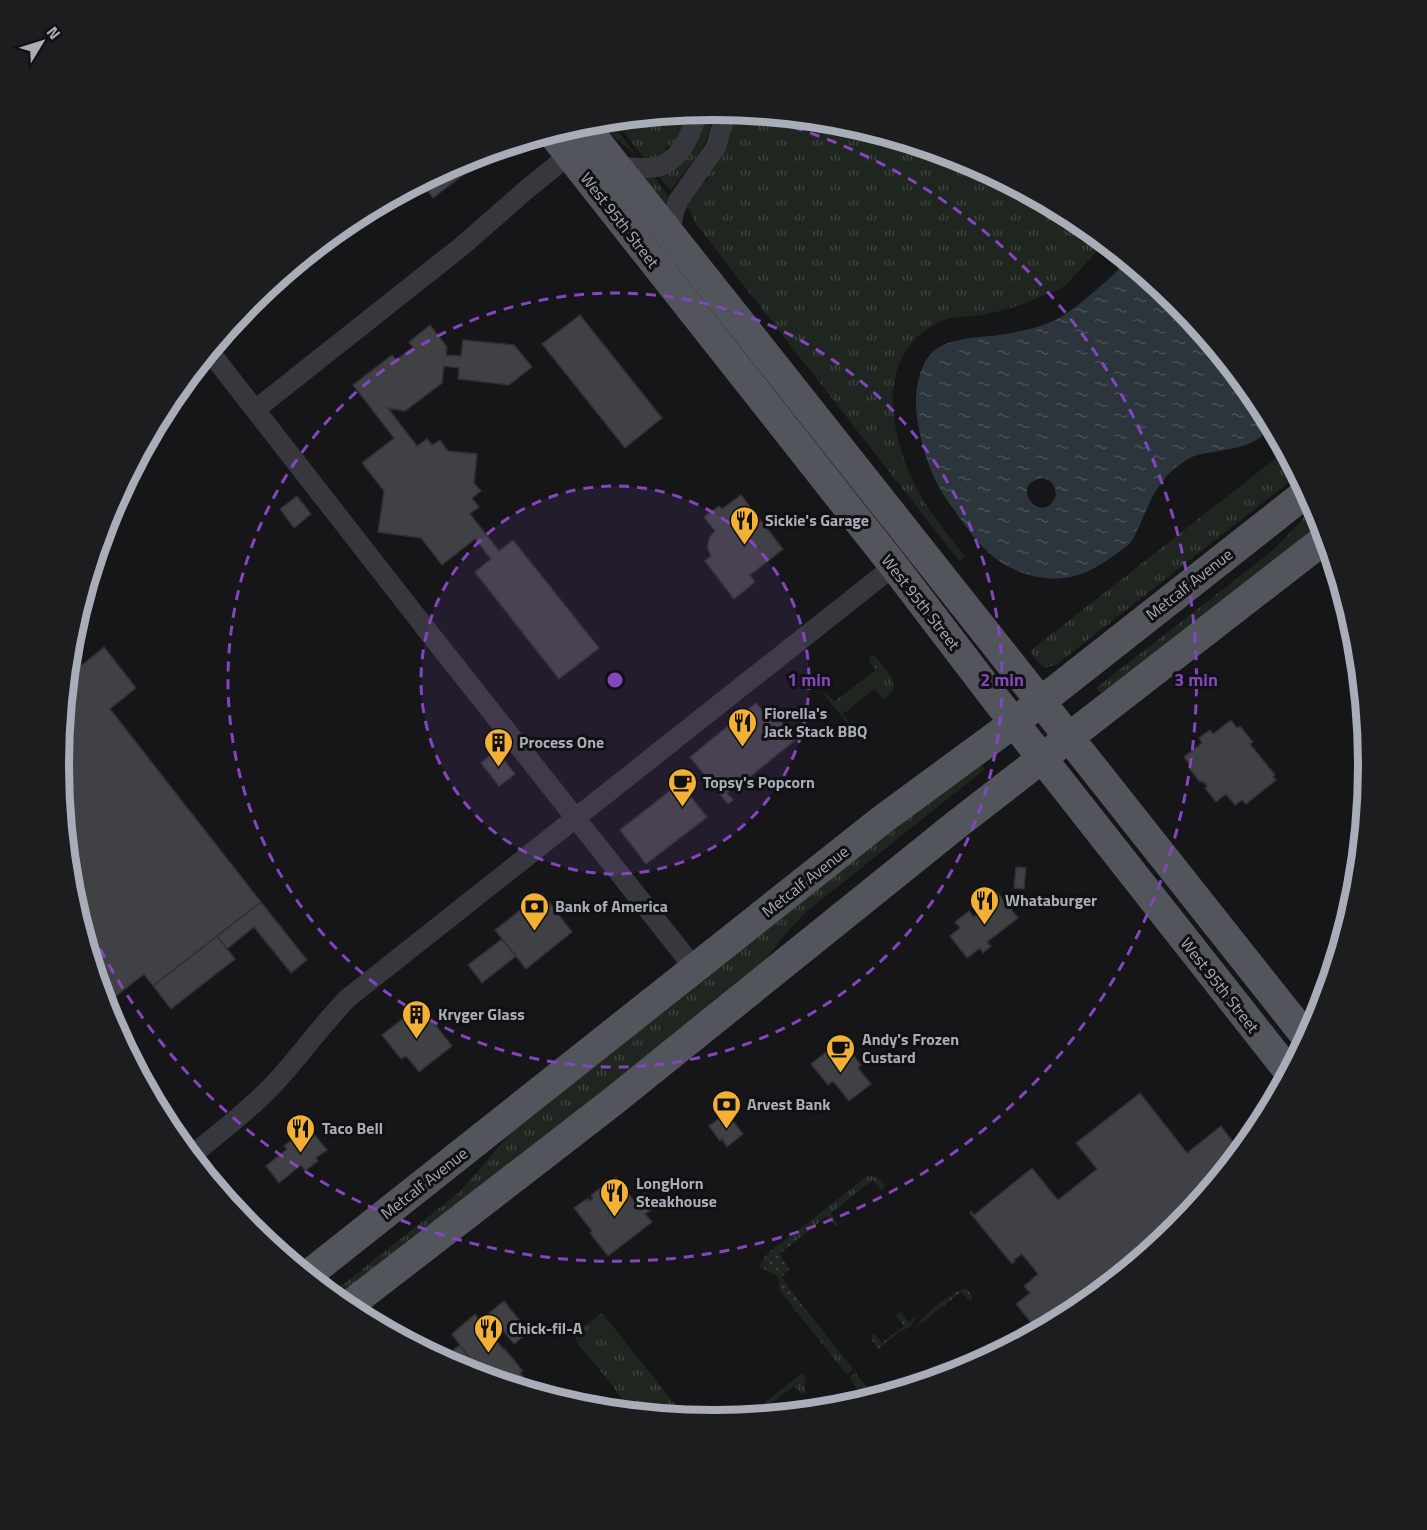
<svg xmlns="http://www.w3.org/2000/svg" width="1427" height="1530" font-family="'Titillium Web',sans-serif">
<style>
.grass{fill:url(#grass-tufts)}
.park{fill:url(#park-dots)}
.water{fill:url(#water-ripples);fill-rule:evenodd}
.building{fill:#404145;stroke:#303034;stroke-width:1.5}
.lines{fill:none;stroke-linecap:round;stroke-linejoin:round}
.minor{stroke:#37383d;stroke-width:20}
.primary{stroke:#53555c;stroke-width:30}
.ring{fill:none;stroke:#8446be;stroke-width:3;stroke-dasharray:10 8}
.labels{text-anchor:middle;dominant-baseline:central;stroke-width:6;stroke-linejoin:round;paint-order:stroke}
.street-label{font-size:16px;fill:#a8adb8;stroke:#111113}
.poi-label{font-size:16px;font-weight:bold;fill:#a8adb8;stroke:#111113;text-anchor:start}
.rim{fill:none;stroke:#a8adb8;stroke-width:8}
.centre{fill:#8446be;stroke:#111113;stroke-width:3}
.ring-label{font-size:18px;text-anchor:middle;font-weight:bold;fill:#8446be;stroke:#111113;stroke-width:6;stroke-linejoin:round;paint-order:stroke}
</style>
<defs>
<pattern id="grass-tufts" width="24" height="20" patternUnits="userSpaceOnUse" patternTransform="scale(1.5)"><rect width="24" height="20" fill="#1e261f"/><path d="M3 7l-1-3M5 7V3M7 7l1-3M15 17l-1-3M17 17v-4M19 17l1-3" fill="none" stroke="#3c433d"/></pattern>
<pattern id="park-dots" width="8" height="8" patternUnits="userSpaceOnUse" patternTransform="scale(1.5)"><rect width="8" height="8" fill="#1e261f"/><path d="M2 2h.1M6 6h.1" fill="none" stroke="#3c433d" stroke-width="1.8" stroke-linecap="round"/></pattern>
<pattern id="water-ripples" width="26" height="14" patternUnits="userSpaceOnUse" patternTransform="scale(1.5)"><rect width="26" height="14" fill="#2c353c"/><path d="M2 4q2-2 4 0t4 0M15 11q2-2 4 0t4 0" fill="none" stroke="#485056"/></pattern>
</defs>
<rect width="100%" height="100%" fill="#161618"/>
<path class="grass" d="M733,112L842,123L964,160L1078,221L1105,243C1095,253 1086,263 1077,273C1072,277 1069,283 1064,286C1059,290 1053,292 1047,294C1029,302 1011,309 991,313C975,318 958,314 942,321C871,352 890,439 919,493C932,516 949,536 965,556L959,561L695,223L690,211L684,206L703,180L706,182L709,178L706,176Z
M688,113C684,125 680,138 670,147L668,145L665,149L667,152L666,153L655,158H644L614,120Z
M708,114L710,116C715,142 684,170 671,190L669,189L657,175Z
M610,120L637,156L596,122Z
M655,177L668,196L667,202L664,204L641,178Z
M1285,451L1298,475L1056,665L1044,668L1037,661L1030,651Z
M1314,505L1319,515L1322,525L1114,686L1100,693L1096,688L1271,552L1294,529Z
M870,656H875C885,669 905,686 884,699L874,689L843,714L851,725L850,727L823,693L825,692L834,702L876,670L869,661Z
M981,764L985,769L806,912L788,931L761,965L339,1301L331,1294L458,1193C477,1174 492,1153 510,1134L951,784Z
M869,1176C876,1176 881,1180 885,1185L884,1188L881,1190L873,1180L831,1213L838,1225L835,1226L827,1216L796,1241L792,1235L862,1180Z
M807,1311L853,1369L846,1374L800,1316Z
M602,1313L685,1417L632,1412L600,1370L578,1344L575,1337L579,1330Z
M856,1372L857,1375L875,1397L866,1400L849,1378Z
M802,1373L806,1378L804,1385L806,1393L801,1394L794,1386L755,1416L747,1417Z"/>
<path class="park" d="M792,1235L796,1241L779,1254L789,1268V1270L781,1277L807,1311L800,1316L780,1291L779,1279L776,1275L760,1267C763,1253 781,1244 792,1235Z
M966,1288C969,1292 974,1296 971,1301H969L961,1292L915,1328C923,1315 951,1292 966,1288Z
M899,1312L901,1313L909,1322L918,1315L910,1327L899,1332L878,1349L871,1339L872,1335L875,1334L882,1343L904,1326L897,1316Z"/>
<path class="water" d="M1125,259L1177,302L1258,401L1272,427C1253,450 1224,449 1197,455C1189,457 1181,464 1174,469C1156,484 1148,506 1139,527C1136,532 1134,539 1130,543C1127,547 1121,550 1116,554C1099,566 1084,576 1063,578C1041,581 1013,572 995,558C982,548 971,534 962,521C954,510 946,499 939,487C927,467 915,423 916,400C916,388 919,375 924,364C935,339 968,338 991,336C1007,334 1025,331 1040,326C1063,319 1080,304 1097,289C1107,281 1119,271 1125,259ZM1042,478C1052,480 1055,485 1056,495C1044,529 1006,485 1042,478Z"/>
<path class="building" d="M497,149L433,198L421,182L463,160Z
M580,315L662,418L625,448L542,344Z
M430,325L447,347L446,355L461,356L463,340L514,345L532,367L509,385L458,379L459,368L444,366L442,383L405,411L388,408L417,446L427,439L432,445L440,440L448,451L477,454L474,483L481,491L472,498L479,507L470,514L499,551L513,540L599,648L559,679L475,572L491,559L475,539L442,565L421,538L378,532L384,491L362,463L394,438L353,385L392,355L396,360L413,347L409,342Z
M741,495L783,549L750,575L755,582L734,599L705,561L711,556L708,549V543L710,537L715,531L704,517L719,506L722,509Z
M297,496L311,514L294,528L280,509Z
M104,647L136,688L110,709L261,902L153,986L144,974L106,1004L71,892L58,765L69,659L77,669Z
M756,703L767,716L773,712H774L795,740L735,789L734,788L727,793L733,800L728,804L690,757Z
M1231,720L1237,728L1240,726L1253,742L1250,744L1275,775L1273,777L1276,780L1246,804L1242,800L1235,805L1226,794L1216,802L1205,788L1207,786L1202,781L1200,782L1189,768L1191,766L1184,757L1202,743L1199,738L1210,730L1213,734Z
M496,750L515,774L499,786L481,763Z
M680,783L707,817L646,864L620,830Z
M1016,867L1026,868L1024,889L1014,888Z
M994,891L996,893L997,892L1018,918L987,942L991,946L983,953L980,948L967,958L950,936L960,928L955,922L969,911L974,917L988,905L984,899Z
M542,893L572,932L526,969L495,930Z
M261,902L307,960L291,973L254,927L227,949L217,936Z
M217,936L235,959L171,1009L153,986Z
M502,939L516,956L482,983L468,965Z
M420,1005L452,1046L419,1072L406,1056L401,1059L382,1035Z
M841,1040L861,1065L858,1068L871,1084L849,1101L833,1081L828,1085L811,1064Z
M1140,1093L1187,1153L1221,1126L1233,1142L1236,1140L1242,1148L1176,1228L1077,1310L1041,1329L1037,1324L1034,1326L1016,1304L1030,1293L1024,1286L1038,1274L1022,1254L1014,1260L1015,1261L1012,1264L970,1213L971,1211L974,1215L1032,1168L1058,1200L1097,1169L1076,1143Z
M727,1113L743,1134L727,1147L722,1139L720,1141L709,1126Z
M308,1127L327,1150L316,1158L318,1161L305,1171L301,1165L279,1183L266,1166L287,1149L284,1146Z
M616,1177L634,1201L644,1193L655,1207L645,1214L652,1222L608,1256L590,1233L592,1231L574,1208L588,1198L590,1201L593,1198L591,1196L595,1192Z
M504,1301L529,1332L514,1344L489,1313Z
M475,1314L503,1349L504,1348L523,1371L520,1373L530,1385L527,1390L484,1377L483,1375H479L469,1362L471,1360L452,1334Z
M460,1345L471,1360L469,1362L479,1375L463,1370L442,1359Z"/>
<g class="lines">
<path class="minor" d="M616,166C629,167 650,171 663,165C683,156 692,131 698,112
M670,234L674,212L678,201L716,147L726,111
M210,352L434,639L695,969
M255,410L462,246L526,190L569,155
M191,1156C219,1133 247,1112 272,1086C299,1058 321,1025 348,998L894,566"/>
<path class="primary" d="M583,124C822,430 1068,732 1307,1038
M552,133L894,566L997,701L1289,1072
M308,1275L883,819L1015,722L1307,492
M347,1307L611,1103L956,825L1326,538"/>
</g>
<circle cx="615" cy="680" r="194" fill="#8446be" fill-opacity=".12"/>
<g class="ring">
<circle cx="615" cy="680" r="194"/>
<circle cx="615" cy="680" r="387"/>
<path d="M741 113A581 581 0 1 1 71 883"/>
</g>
<defs>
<symbol id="restaurant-pin" viewBox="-11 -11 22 30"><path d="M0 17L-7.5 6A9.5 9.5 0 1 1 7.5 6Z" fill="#f2b134" stroke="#111113"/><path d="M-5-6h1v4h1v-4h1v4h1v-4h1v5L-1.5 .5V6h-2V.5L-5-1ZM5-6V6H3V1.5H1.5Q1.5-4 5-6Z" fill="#111"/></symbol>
<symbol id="building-pin" viewBox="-11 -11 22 30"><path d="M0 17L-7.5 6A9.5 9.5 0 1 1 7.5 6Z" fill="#f2b134" stroke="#111113"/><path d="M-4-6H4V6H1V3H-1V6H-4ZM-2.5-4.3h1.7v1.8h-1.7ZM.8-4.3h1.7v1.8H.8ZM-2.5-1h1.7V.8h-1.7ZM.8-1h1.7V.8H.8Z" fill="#111"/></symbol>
<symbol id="cafe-pin" viewBox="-11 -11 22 30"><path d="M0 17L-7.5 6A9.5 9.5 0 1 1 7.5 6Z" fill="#f2b134" stroke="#111113"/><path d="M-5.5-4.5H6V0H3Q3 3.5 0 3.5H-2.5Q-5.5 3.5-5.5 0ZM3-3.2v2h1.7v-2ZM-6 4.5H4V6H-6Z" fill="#111"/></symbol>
<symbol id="bank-pin" viewBox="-11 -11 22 30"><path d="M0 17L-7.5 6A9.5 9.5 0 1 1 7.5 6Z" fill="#f2b134" stroke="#111113"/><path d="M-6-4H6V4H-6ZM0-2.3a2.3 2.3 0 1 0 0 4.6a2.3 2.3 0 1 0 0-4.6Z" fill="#111"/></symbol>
</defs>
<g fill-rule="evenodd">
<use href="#restaurant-pin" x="728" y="504" width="33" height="45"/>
<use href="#restaurant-pin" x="726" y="706" width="33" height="45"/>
<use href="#building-pin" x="482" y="726" width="33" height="45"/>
<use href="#cafe-pin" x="666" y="766" width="33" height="45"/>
<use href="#restaurant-pin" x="968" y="884" width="33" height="45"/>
<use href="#bank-pin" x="518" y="890" width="33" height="45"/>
<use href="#building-pin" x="400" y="998" width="33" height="45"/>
<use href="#cafe-pin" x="824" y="1032" width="33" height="45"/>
<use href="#bank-pin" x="710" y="1088" width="33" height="45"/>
<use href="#restaurant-pin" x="284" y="1112" width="33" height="45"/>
<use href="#restaurant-pin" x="598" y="1176" width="33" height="45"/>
<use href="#restaurant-pin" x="472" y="1312" width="33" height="45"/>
</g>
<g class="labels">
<g class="street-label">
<text transform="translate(620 220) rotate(52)">West 95th Street</text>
<text transform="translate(1189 584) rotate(-38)">Metcalf Avenue</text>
<text transform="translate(921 602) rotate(52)">West 95th Street</text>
<text transform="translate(805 881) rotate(-38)">Metcalf Avenue</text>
<text transform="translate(1220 985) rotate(52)">West 95th Street</text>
<text transform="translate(424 1183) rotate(-38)">Metcalf Avenue</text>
</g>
<g class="poi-label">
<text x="765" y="520">Sickie's Garage</text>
<text x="764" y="713">Fiorella's<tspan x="764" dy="18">Jack Stack BBQ</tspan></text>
<text x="519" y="742">Process One</text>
<text x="703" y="782">Topsy's Popcorn</text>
<text x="1005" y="900">Whataburger</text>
<text x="555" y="906">Bank of America</text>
<text x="438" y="1014">Kryger Glass</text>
<text x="862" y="1039">Andy's Frozen<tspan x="862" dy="18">Custard</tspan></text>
<text x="747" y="1104">Arvest Bank</text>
<text x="322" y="1128">Taco Bell</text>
<text x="636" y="1183">LongHorn<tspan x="636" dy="18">Steakhouse</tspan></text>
<text x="509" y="1328">Chick-fil-A</text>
</g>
</g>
<path d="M0 0H1427V1530H0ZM713 120H714A644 644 0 0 1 1358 764V766A644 644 0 0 1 714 1410H713A644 644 0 0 1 69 766V764A644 644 0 0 1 713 120Z" fill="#1d1d20" fill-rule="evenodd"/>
<path class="rim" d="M713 120H714A644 644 0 0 1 1358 764V766A644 644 0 0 1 714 1410H713A644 644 0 0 1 69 766V764A644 644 0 0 1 713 120Z"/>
<circle cx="615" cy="680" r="9" class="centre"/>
<g class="ring-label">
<text x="809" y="686">1 min</text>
<text x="1002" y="686">2 min</text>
<text x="1196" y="686">3 min</text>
</g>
<g transform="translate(42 42) rotate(52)" stroke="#111113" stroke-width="4.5" paint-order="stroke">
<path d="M0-4.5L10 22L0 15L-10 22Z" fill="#a8adb8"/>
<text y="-9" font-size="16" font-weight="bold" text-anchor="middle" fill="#a8adb8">N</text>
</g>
</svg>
